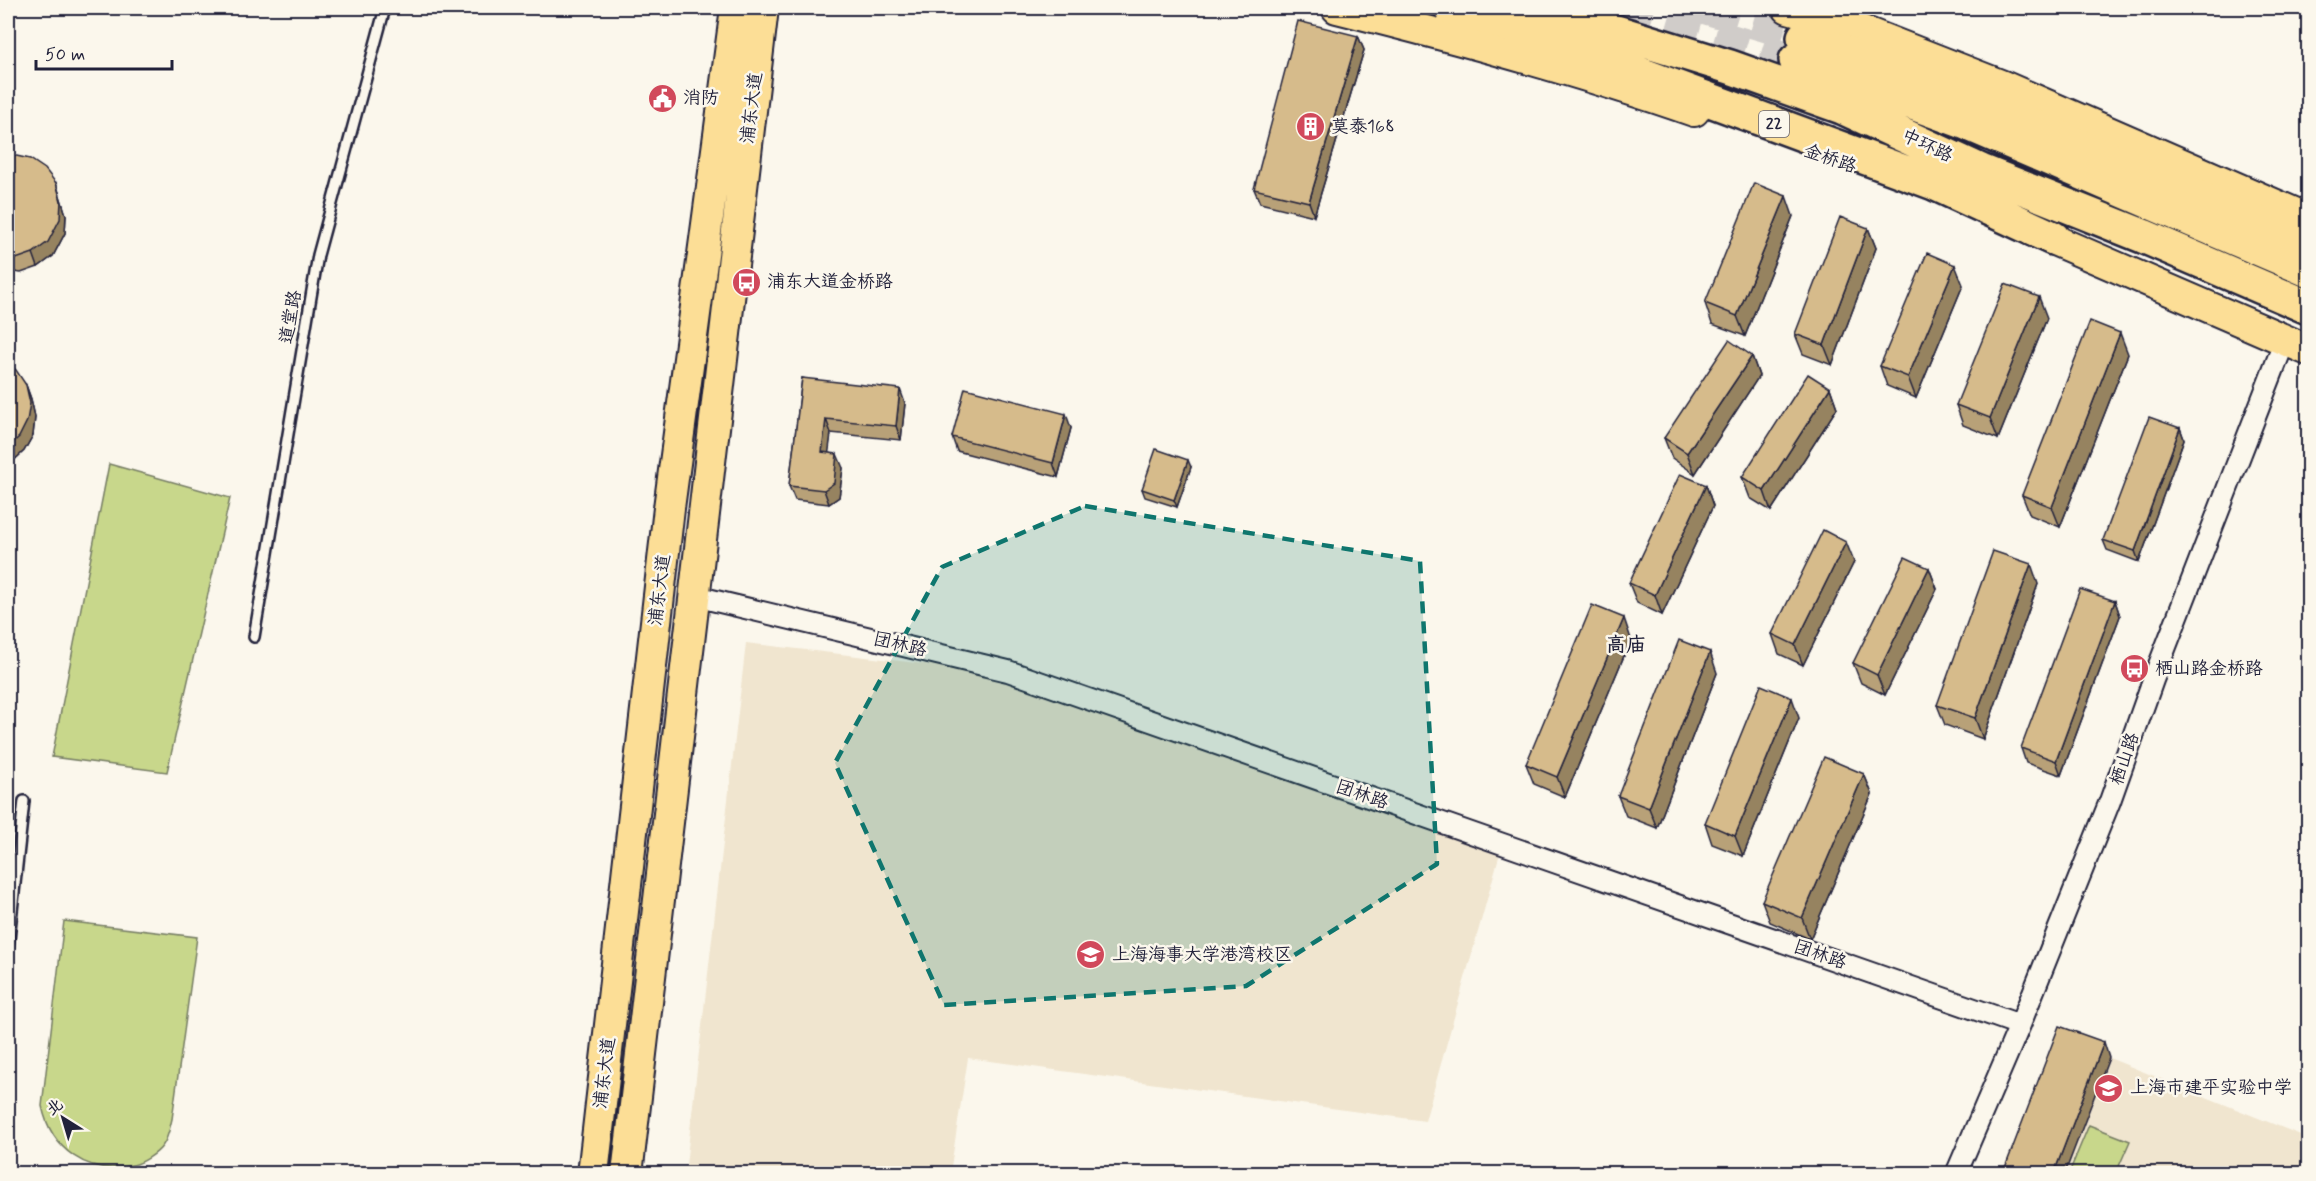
<svg xmlns="http://www.w3.org/2000/svg" width="2316" height="1181" font-family="Mynerve,'LXGW WenKai TC',sans-serif">
<style>
.built{fill:#f0e5cf}
.green{fill:#c8d78b;stroke:#757c63;stroke-width:1.5}
.lines{fill:none;stroke-linecap:round;stroke-linejoin:round}
.highway-tunnel{stroke:#d0ccc9;stroke-width:33;stroke-dasharray:33 16;stroke-linecap:butt}
.lane-casing{stroke:#22223b;stroke-width:14}
.street-casing{stroke:#22223b;stroke-width:24}
.primary-casing{stroke:#22223b;stroke-width:34}
.highway-casing{stroke:#22223b;stroke-width:38}
.lane{stroke:#fbf7ec;stroke-width:9}
.street{stroke:#fbf7ec;stroke-width:20}
.primary{stroke:#fcde96;stroke-width:30}
.highway{stroke:#fcde96;stroke-width:33}
.wall{fill:#b8a178;stroke:#22223b;stroke-width:1.5}
.shaded-wall{fill:#968361;stroke:#22223b;stroke-width:1.5}
.building{fill:#d6bb8b;stroke:#22223b;stroke-width:1.5}
.marked{fill:#0f766e;fill-opacity:0.2;stroke:#0f766e;stroke-width:4.5;stroke-dasharray:12 8;stroke-linejoin:round}
.labels{text-anchor:middle;dominant-baseline:central;stroke-width:5;stroke-linejoin:round;paint-order:stroke}
.shield{fill:#fbf7ec;stroke:#636270;stroke-width:1.5}
.shield-label{font-size:16px;font-weight:bold;fill:#22223b}
.poi-label{font-size:18px;fill:#22223b;stroke:#fbf7ec;text-anchor:start}
.street-label{font-size:18px;fill:#22223b;stroke:#fbf7ec}
.neighbourhood-label{font-size:20px;font-weight:bold;fill:#22223b;stroke:#fbf7ec}
</style>
<rect width="100%" height="100%" fill="#fbf7ec"/>
<filter id="ink" filterUnits="userSpaceOnUse"><feTurbulence type="fractalNoise" baseFrequency=".0167" numOctaves="2"/><feDisplacementMap in="SourceGraphic" scale="12" xChannelSelector="R" yChannelSelector="G"/><feConvolveMatrix kernelMatrix="1 2 1 2 8 2 1 2 1" color-interpolation-filters="sRGB"/></filter>
<g filter="url(#ink)">
<path class="built" d="M746,643L976,670L1500,853L1425,1121L968,1058L950,1173L685,1174Z
M2057,1037L2308,1138V1173L2001,1174Z"/>
<path class="green" d="M109,464L230,498L167,772L52,757Z
M64,921L197,937L172,1119C170,1127 168,1138 163,1145C157,1154 142,1163 133,1165C88,1177 51,1149 42,1106Z
M2089,1125L2130,1141L2116,1173H2069Z"/>
<g class="lines">
<path class="highway-tunnel" d="M1621,8L1796,60
M1706,8L1804,37"/>
<defs>
<path id="lane" d="M254,637L318,255L385,8
M8,948L24,801"/>
<path id="street" d="M695,596L1008,671L2020,1025
M1956,1174L2020,1025L2110,801L2153,680L2285,340"/>
<path id="primary" d="M1337,8C1458,38 1577,70 1694,111
M1788,8L1845,24L2003,86L2308,219
M2031,230L2308,350
M593,1174L669,508L736,8
M627,1174L763,8"/>
<path id="highway" d="M1451,8L1513,25
M1538,8L1730,67L1842,107L1981,171L2143,236L2308,307
M1492,19L1934,183L2053,238
M1804,37L1974,100L2308,244
M1796,60L1964,122L2308,270"/>
</defs>
<use href="#lane" class="lane-casing"/>
<use href="#street" class="street-casing"/>
<use href="#primary" class="primary-casing"/>
<use href="#highway" class="highway-casing"/>
<use href="#lane" class="lane"/>
<use href="#street" class="street"/>
<use href="#primary" class="primary"/>
<use href="#highway" class="highway"/>
</g>
<path class="wall" d="M1358,36L1364,50L1314,216L1260,203L1254,189Z
M8,156L56,183L66,215L65,233L53,256L38,267L21,273L8,271Z
M1793,216L1745,336L1712,324L1705,303Z
M1868,228L1876,248L1832,365L1803,354L1795,334Z
M1963,285L1916,398L1887,386L1880,366Z
M2047,318L1998,439L1963,425L1956,405Z
M2128,354L2060,527L2030,515L2022,495Z
M1752,356L1759,376L1695,474L1672,458L1664,438Z
M8,363L26,385L31,399L35,417L33,435L24,451L11,463L8,464Z
M802,378L905,403L901,440L831,433L828,453L843,468L839,497L829,504L795,500L789,486Z
M1830,388L1837,408L1771,511L1750,498L1742,477Z
M1071,428L1058,477L957,451L952,437Z
M2180,428L2184,439L2139,562L2107,550L2103,540Z
M1191,467L1177,507L1145,497L1142,489Z
M1706,485L1713,506L1662,615L1637,603L1629,583Z
M1854,562L1803,665L1779,654L1772,634Z
M1929,568L1937,589L1885,695L1861,683L1853,663Z
M2038,584L1983,739L1945,725L1937,705Z
M2115,601L2120,616L2061,775L2026,763L2021,748Z
M1631,639L1565,797L1534,784L1526,764Z
M1717,673L1657,828L1626,816L1618,796Z
M1799,718L1743,856L1712,844L1705,823Z
M1864,774L1872,794L1810,939L1770,922L1762,901Z"/>
<path class="shaded-wall" d="M1358,36L1364,50L1314,216L1309,202Z
M56,183L66,215L65,233L53,256L38,267L33,253Z
M1786,196L1793,216L1745,336L1737,316Z
M1868,228L1876,248L1832,365L1824,345Z
M1955,265L1963,285L1916,398L1908,377Z
M2039,297L2047,318L1998,439L1990,418Z
M2120,333L2128,354L2060,527L2052,507Z
M1752,356L1759,376L1695,474L1687,453Z
M26,385L31,399L35,417L33,435L24,451L11,463L8,454V447Z
M1830,388L1837,408L1771,511L1764,491Z
M900,389L905,403L901,440L896,426Z
M1066,414L1071,428L1058,477L1053,463Z
M826,419L831,433L827,466L822,452Z
M2180,428L2184,439L2139,562L2135,551Z
M837,454L843,468L839,497L829,504L824,490Z
M1188,460L1191,467L1177,507L1174,500Z
M1706,485L1713,506L1662,615L1655,595Z
M1846,542L1854,562L1803,665L1795,645Z
M2031,564L2038,584L1983,739L1975,718Z
M1929,568L1937,589L1885,695L1877,675Z
M2115,601L2120,616L2061,775L2056,761Z
M1624,618L1631,639L1565,797L1557,777Z
M1710,652L1717,673L1657,828L1649,808Z
M1792,698L1799,718L1743,856L1735,836Z
M1864,774L1872,794L1810,939L1802,918Z
M2104,1042L2109,1058L2065,1173H2054Z"/>
<path class="building" d="M1298,21L1358,36L1309,202L1254,189Z
M12,155L30,159L45,169L56,183L61,201L60,219L48,242L33,253L16,259L8,258V156Z
M1754,183L1786,196L1737,316L1705,303Z
M1840,217L1868,228L1824,345L1795,334Z
M1927,253L1955,265L1908,377L1880,366Z
M2005,284L2039,297L1990,418L1956,405Z
M2090,321L2120,333L2052,507L2022,495Z
M1729,340L1752,356L1687,453L1664,438Z
M8,363L16,370L26,385L30,403L27,421L19,437L8,447Z
M1808,374L1830,388L1764,491L1742,477Z
M802,378L900,389L896,426L826,419L822,452L837,454L834,483L824,490L789,486Z
M965,388L1066,414L1053,463L952,437Z
M2149,417L2180,428L2135,551L2103,540Z
M1156,449L1188,460L1174,500L1142,489Z
M1680,474L1706,485L1655,595L1629,583Z
M1823,530L1846,542L1795,645L1772,634Z
M1993,551L2031,564L1975,718L1937,705Z
M1905,557L1929,568L1877,675L1853,663Z
M2080,589L2115,601L2056,761L2021,748Z
M1592,605L1624,618L1557,777L1526,764Z
M1679,640L1710,652L1649,808L1618,796Z
M1761,685L1792,698L1735,836L1705,823Z
M1824,757L1864,774L1802,918L1762,901Z
M2059,1026L2104,1042L2054,1173H2003Z"/>
</g>
<path class="marked" d="M1085,506L1420,561L1437,864L1246,986L944,1005L835,763L942,567Z"/>
<defs>
<symbol id="civic-disc" viewBox="-11 -11 22 22"><circle r="9.5" fill="#d1495b" stroke="#fbf7ec"/><path d="M-.6-6.5H3V-4.5H.6V-3L4-1V1h2V6H-6V1h2V-1L-.6-3ZM-1.2 2.5V6h2.4V2.5Z" fill="#fff"/></symbol>
<symbol id="building-disc" viewBox="-11 -11 22 22"><circle r="9.5" fill="#d1495b" stroke="#fbf7ec"/><path d="M-4-6H4V6H1V3H-1V6H-4ZM-2.5-4.3h1.7v1.8h-1.7ZM.8-4.3h1.7v1.8H.8ZM-2.5-1h1.7V.8h-1.7ZM.8-1h1.7V.8H.8Z" fill="#fff"/></symbol>
<symbol id="bus-disc" viewBox="-11 -11 22 22"><circle r="9.5" fill="#d1495b" stroke="#fbf7ec"/><path d="M-5-6H5V4H4V6H2V4H-2V6H-4V4H-5ZM-3.5-4V0h7V-4ZM-3.5 1.2v1.5H-2V1.2ZM2 1.2v1.5H3.5V1.2Z" fill="#fff"/></symbol>
<symbol id="school-disc" viewBox="-11 -11 22 22"><circle r="9.5" fill="#d1495b" stroke="#fbf7ec"/><path d="M0-5L7-2L0 1L-7-2ZM-4 1L0 2.5L4 1V4Q0 6-4 4Z" fill="#fff"/></symbol>
</defs>
<g fill-rule="evenodd">
<use href="#civic-disc" x="646" y="82" width="33" height="33"/>
<use href="#building-disc" x="1294" y="110" width="33" height="33"/>
<use href="#bus-disc" x="730" y="266" width="33" height="33"/>
<use href="#bus-disc" x="2118" y="652" width="33" height="33"/>
<use href="#school-disc" x="1074" y="938" width="33" height="33"/>
<use href="#school-disc" x="2092" y="1072" width="33" height="33"/>
</g>
<g class="labels">
<rect class="shield" x="1759" y="111" width="30" height="26" rx="4.5"/>
<g class="shield-label">
<text x="1774" y="124">22</text>
</g>
<g class="poi-label">
<text x="683" y="98">消防</text>
<text x="1331" y="127">莫泰168</text>
<text x="767" y="282">浦东大道金桥路</text>
<text x="2155" y="669">栖山路金桥路</text>
<text x="1112" y="955">上海海事大学港湾校区</text>
<text x="2130" y="1088">上海市建平实验中学</text>
</g>
<g class="street-label">
<text transform="translate(752 108) rotate(-83)">浦东大道</text>
<text transform="translate(1927 146) rotate(25)">中环路</text>
<text transform="translate(1830 159) rotate(19)">金桥路</text>
<text transform="translate(291 317) rotate(-80)">道堂路</text>
<text transform="translate(660 590) rotate(-83)">浦东大道</text>
<text transform="translate(900 645) rotate(13)">团林路</text>
<text transform="translate(2125 759) rotate(-71)">栖山路</text>
<text transform="translate(1362 795) rotate(19)">团林路</text>
<text transform="translate(1820 955) rotate(19)">团林路</text>
<text transform="translate(605 1073) rotate(-83)">浦东大道</text>
</g>
<g class="neighbourhood-label">
<text x="1626" y="645">高庙</text>
</g>
</g>
<rect width="2316" height="1181" fill="none" stroke="#fbf7ec" stroke-width="30"/>
<rect x="15" y="15" width="2286" height="1151" fill="none" stroke="#22223b" stroke-width="2" filter="url(#ink)"/>
<g transform="translate(63 1118) rotate(323)" stroke="#fbf7ec" stroke-width="4.5" paint-order="stroke">
<path d="M0-4.5L10 22L0 15L-10 22Z" fill="#22223b"/>
<text y="-9" font-size="16" font-weight="bold" text-anchor="middle" fill="#22223b">北</text>
</g>
<path d="M36 60v9h136v-9" fill="none" stroke="#22223b" stroke-width="3"/>
<text x="45" y="60" font-size="18" fill="#22223b" stroke="#fbf7ec" stroke-width="4.5" paint-order="stroke">50 m</text>
</svg>
